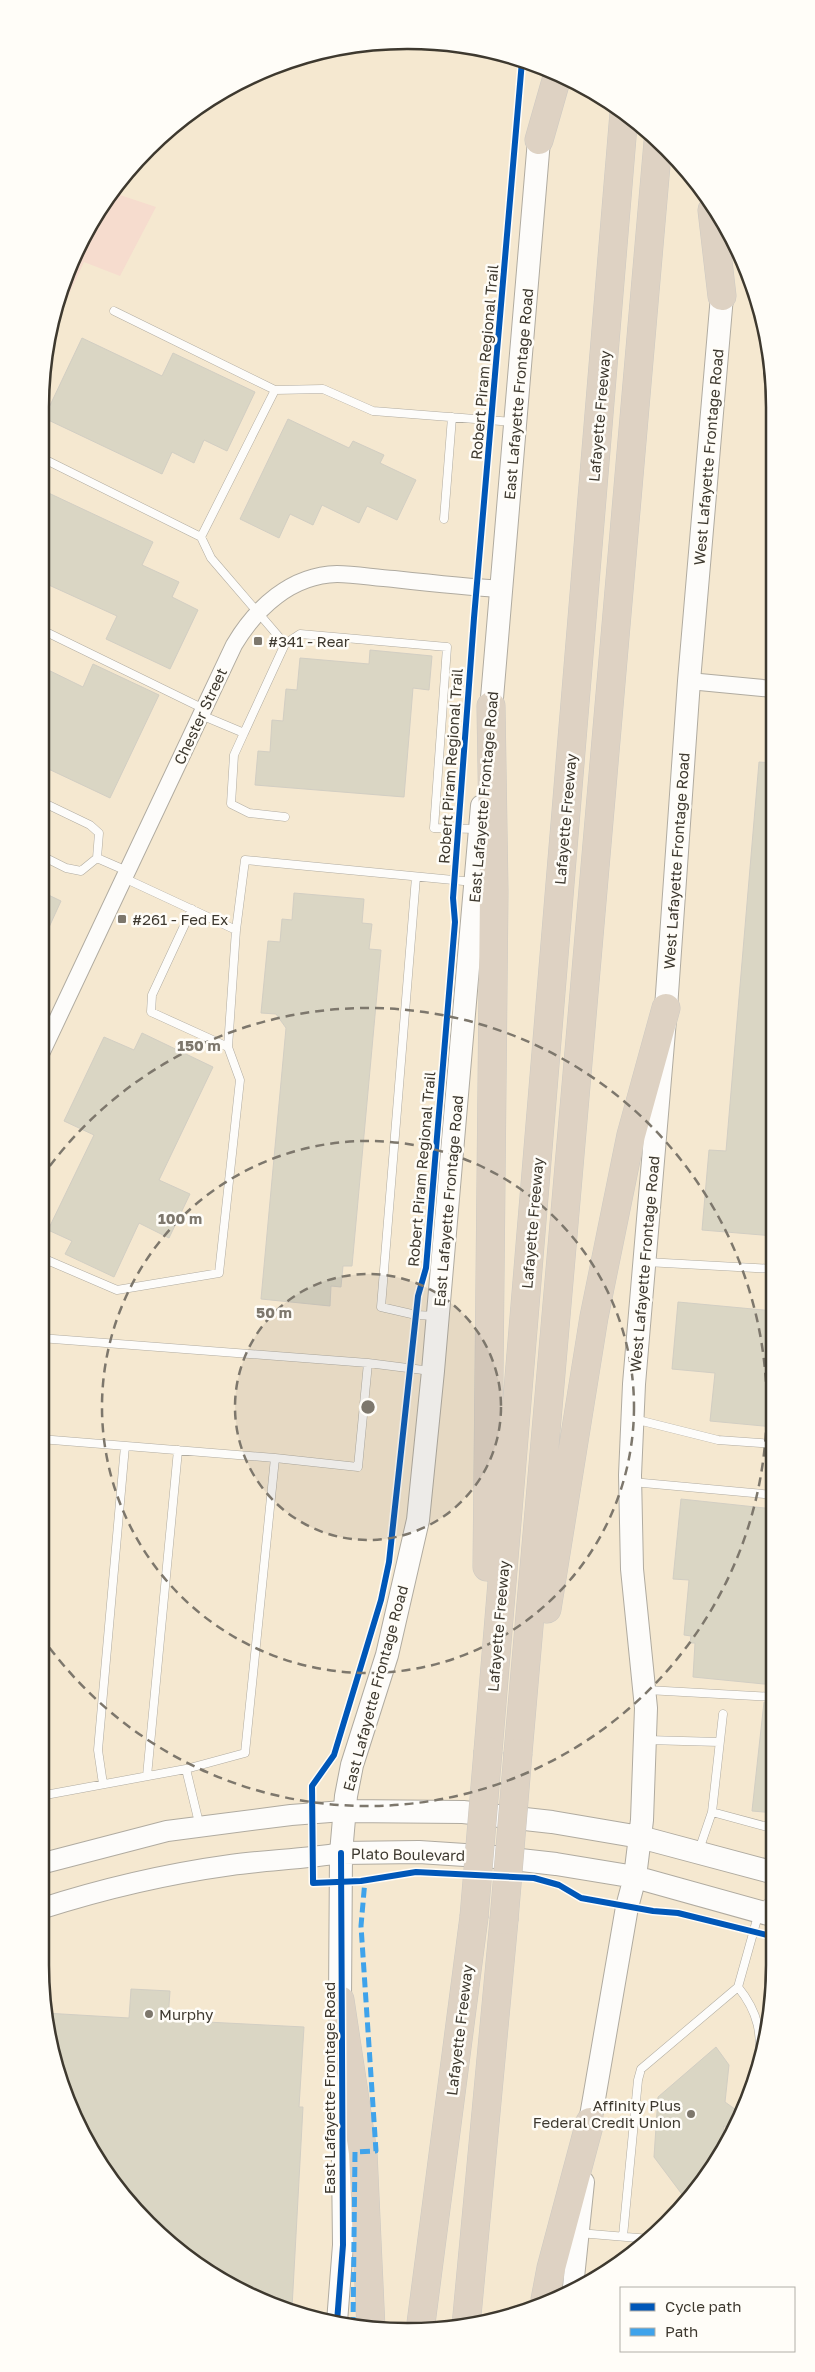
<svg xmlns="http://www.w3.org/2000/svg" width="815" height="2372" font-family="'Golos Text',sans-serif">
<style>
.built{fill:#f5e8d0}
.green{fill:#f6dcce}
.building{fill:#dad6c4;stroke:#d2cec3}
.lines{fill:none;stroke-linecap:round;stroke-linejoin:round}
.service-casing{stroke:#b0aba0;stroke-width:9}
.minor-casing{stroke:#b0aba0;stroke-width:18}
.tertiary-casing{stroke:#b0aba0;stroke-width:22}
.secondary-casing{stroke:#b0aba0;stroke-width:24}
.motorway-casing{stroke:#cdc9c2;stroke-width:29}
.service{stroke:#fdfcfa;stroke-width:8}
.minor{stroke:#fdfcfa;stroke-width:16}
.tertiary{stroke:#fdfcfa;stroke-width:20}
.secondary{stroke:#fdfcfa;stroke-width:22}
.motorway{stroke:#ded2c3;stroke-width:28}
.motorway-bridge-casing{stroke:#cdc9c2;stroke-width:29;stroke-linecap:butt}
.motorway-bridge{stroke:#ded2c3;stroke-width:28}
.quiet{stroke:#3fa3eb;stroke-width:5;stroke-dasharray:10 5;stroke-linecap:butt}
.cycleway-casing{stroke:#fffdf8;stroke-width:9}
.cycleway{stroke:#0057b8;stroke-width:6}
.ring{fill:none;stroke:#7d776c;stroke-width:2.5;stroke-dasharray:9 6}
.poi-dot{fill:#7d776c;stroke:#fffdf8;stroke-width:2}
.labels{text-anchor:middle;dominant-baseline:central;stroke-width:5;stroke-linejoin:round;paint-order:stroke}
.street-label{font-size:15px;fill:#3e392f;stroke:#fffdf8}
.poi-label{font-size:15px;fill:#3e392f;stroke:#fffdf8;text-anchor:start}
.rim{fill:none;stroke:#3e392f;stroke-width:2.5}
.centre{fill:#7d776c;stroke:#fffdf8;stroke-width:2.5}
.ring-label{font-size:15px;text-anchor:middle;font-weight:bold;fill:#7d776c;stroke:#fffdf8;stroke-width:5;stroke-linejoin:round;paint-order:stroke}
</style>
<rect width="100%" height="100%" fill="#f3ebdd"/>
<path class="built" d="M431,41L502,52L611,102L684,165L747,267L772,360L775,1964L763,2059L713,2169L668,2224L612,2270L502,2320L432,2331L360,2329L245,2294L184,2256L131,2207L68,2105L47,2036L40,1964V408L52,313L78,245L116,184L165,131L224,89L289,60L359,43Z"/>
<path class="green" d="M111,192L156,207L120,276L84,262L50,335L52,313L78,245Z"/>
<path class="building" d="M82,338L162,376L173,353L255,392L227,451L204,440L194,463L172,452L162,474L44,418Z
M288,419L349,448L353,441L384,455L380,463L416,480L397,520L367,506L359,523L322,505L313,525L290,514L279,538L240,519Z
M40,489L153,542L142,565L179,582L172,597L198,610L170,669L106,639L117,616L40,581Z
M370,650L432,656L429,690L413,688L404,797L255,785L258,751L270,752L272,720L283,721L286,689L297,690L300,658L369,664Z
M93,664L159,695L110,798L40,765V666L83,687Z
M759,762L773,763L774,1236L702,1230L709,1150L726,1151Z
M40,891L61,901L40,947Z
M294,893L364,899L362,923L372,924L369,949L381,950L352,1266H343L341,1287L331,1286L330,1306L261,1299L286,1028L276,1014L261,1013L268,941L280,942L282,919L292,920Z
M142,1033L213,1067L159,1180L190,1194L169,1238L139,1223L114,1277L65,1254L72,1241L48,1230L94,1135L64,1121L104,1037L134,1050Z
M678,1302L774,1311V1427L710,1421L715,1373L672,1369Z
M681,1499L774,1509V1685L693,1677L695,1643H690L691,1636L684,1635L689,1580L673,1579Z
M764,1702L774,1703L775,1813L752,1811Z
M131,1989L170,1991L168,2020L304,2027L299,2107H303L292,2308L245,2294L184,2256L131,2207L68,2105L47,2036L45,2013L129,2018Z
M716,2047L729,2065L725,2102L739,2112L730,2130L724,2126L722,2148L713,2169L687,2201L654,2157L658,2097Z"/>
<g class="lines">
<defs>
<path id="service" d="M114,311L275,390
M40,457L201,537
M444,519L452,417
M40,629L204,709
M285,644L211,558L201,537L275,390L323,389L373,411L514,422
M201,715L244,733L234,755L231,804L249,813L285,817
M244,733L285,644L300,634L447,647L434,828L477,829
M40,801L90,825L99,833L97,858L81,871L66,868L40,855
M97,858L127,871
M416,877L381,1307L416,1315L436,1316
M124,878L236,930L245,860L474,882
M192,909L152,995L151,1012L228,1047
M40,1257L117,1290L219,1273L240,1080L228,1047L236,930
M646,1262L774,1269
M40,1338L368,1363L358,1467L275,1458L245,1753L186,1769L200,1827
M368,1363L431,1371
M634,1419L718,1440L774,1444
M40,1439L275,1458
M632,1482L774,1495
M647,1690L774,1697
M723,1714L712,1812L775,1829
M647,1740L719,1742
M147,1776L178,1450
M103,1784L98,1750L125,1446
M40,1796L186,1769
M699,1850L712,1812
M738,1987C759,2013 762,2034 759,2067
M579,2233L650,2239
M623,2236L638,2080L641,2069L738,1987L759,1912L775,1895"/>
<path id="minor" d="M689,681L773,689
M40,1056L234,645C256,608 291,575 337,574C356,574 375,578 394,579C430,583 466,587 502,589"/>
<path id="tertiary" d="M40,1864L167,1831L291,1815L343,1811
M40,1909C102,1889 166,1874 231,1865C267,1860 305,1859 341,1853
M573,2287L584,2182
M337,2322L343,2245L341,2074"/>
<path id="secondary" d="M490,722L539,140
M343,1811L463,1812L552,1822L640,1837L775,1873
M341,1853L419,1852L495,1857L556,1864L635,1877L775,1916
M340,2000L341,1853L346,1796L352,1765L387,1655L418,1520L433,1371L482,806
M590,2122L627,1907L635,1877L642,1820L646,1708L632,1569L630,1475L634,1384L666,1008L689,681L722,296"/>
<path id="motorway" d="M539,140L557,77
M712,210L722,296
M487,1567L494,892L491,706
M547,1609L594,1317L631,1135L666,1008
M488,1751L624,113
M518,1753L658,142
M340,2000L363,2153L371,2329
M545,2300L551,2268L590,2122
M466,2326L504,1920
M420,2331L474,1917"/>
</defs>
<use href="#service" class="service-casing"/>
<use href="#minor" class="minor-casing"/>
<use href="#tertiary" class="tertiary-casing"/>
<use href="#secondary" class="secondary-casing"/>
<use href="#motorway" class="motorway-casing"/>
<use href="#service" class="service"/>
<use href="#minor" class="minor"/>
<use href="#tertiary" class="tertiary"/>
<use href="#secondary" class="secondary"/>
<use href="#motorway" class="motorway"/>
<defs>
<path id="motorway-bridge" d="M474,1917L488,1751
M504,1920L518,1753"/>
</defs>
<use href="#motorway-bridge" class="motorway-bridge-casing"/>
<use href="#motorway-bridge" class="motorway-bridge"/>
<path class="quiet" d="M353,2327L355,2152L376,2151L361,1926L365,1880"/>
<defs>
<path id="cycleway" d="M522,61L474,618L453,898L455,922L426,1268L418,1296L389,1562L381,1600L334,1755L312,1786L313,1879V1883L361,1881L416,1872L534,1878L559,1885L581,1898L653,1911L678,1913L775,1937
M337,2322L343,2245L341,1853"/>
</defs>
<use href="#cycleway" class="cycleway-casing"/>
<use href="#cycleway" class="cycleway"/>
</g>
<circle cx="368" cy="1407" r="133" fill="#7d776c" fill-opacity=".12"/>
<g class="ring">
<circle cx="368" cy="1407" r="133"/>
<circle cx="368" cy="1407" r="266"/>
<path d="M41 1178A399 399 0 1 1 41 1636"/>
</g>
<g class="poi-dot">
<rect x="253" y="636" width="10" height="10" rx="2.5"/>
<rect x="117" y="914" width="10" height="10" rx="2.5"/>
<circle cx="149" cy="2014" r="5"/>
<circle cx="691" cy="2114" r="5"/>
</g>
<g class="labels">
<g class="street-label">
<text transform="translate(484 362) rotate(-85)">Robert Piram Regional Trail</text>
<text transform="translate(518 394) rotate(-85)">East Lafayette Frontage Road</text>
<text transform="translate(599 416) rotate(-85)">Lafayette Freeway</text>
<text transform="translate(708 457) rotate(-85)">West Lafayette Frontage Road</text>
<text transform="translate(200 716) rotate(-65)">Chester Street</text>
<text transform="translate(450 766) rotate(-86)">Robert Piram Regional Trail</text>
<text transform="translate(483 797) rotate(-85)">East Lafayette Frontage Road</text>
<text transform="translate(565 819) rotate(-85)">Lafayette Freeway</text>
<text transform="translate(676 861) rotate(-86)">West Lafayette Frontage Road</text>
<text transform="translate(421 1169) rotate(-85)">Robert Piram Regional Trail</text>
<text transform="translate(448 1201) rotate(-85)">East Lafayette Frontage Road</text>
<text transform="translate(532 1223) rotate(-85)">Lafayette Freeway</text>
<text transform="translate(644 1264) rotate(-85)">West Lafayette Frontage Road</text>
<text transform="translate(498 1626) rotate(-85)">Lafayette Freeway</text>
<text transform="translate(375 1688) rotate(-75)">East Lafayette Frontage Road</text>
<text transform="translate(408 1854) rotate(1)">Plato Boulevard</text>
<text transform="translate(459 2030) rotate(-83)">Lafayette Freeway</text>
<text transform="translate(329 2088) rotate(-90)">East Lafayette Frontage Road</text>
</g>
<g class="poi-label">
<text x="268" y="641">#341 - Rear</text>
<text x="132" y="919">#261 - Fed Ex</text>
<text x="159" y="2014">Murphy</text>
<text x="681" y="2105" text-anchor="end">Affinity Plus<tspan x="681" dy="17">Federal Credit Union</tspan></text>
</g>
</g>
<path d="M0 0H815V2372H0ZM407 49H408A358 358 0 0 1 766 407V1965A358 358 0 0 1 408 2323H407A358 358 0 0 1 49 1965V407A358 358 0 0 1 407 49Z" fill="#fffdf8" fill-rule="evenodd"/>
<path class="rim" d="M407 49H408A358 358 0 0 1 766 407V1965A358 358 0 0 1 408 2323H407A358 358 0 0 1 49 1965V407A358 358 0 0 1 407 49Z"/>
<circle cx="368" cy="1407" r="8" class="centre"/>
<g class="ring-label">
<text x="199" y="1051">150 m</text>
<text x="180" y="1224">100 m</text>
<text x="274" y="1318">50 m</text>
</g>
<rect x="620" y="2287" width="175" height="65" fill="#fffdf8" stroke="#b2afa8"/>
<rect x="630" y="2303" width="25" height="8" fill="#0057b8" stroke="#b2afa8"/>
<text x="665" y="2312" font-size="15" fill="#3e392f">Cycle path</text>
<rect x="630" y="2328" width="25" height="8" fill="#3fa3eb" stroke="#b2afa8"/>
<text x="665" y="2337" font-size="15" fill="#3e392f">Path</text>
</svg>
